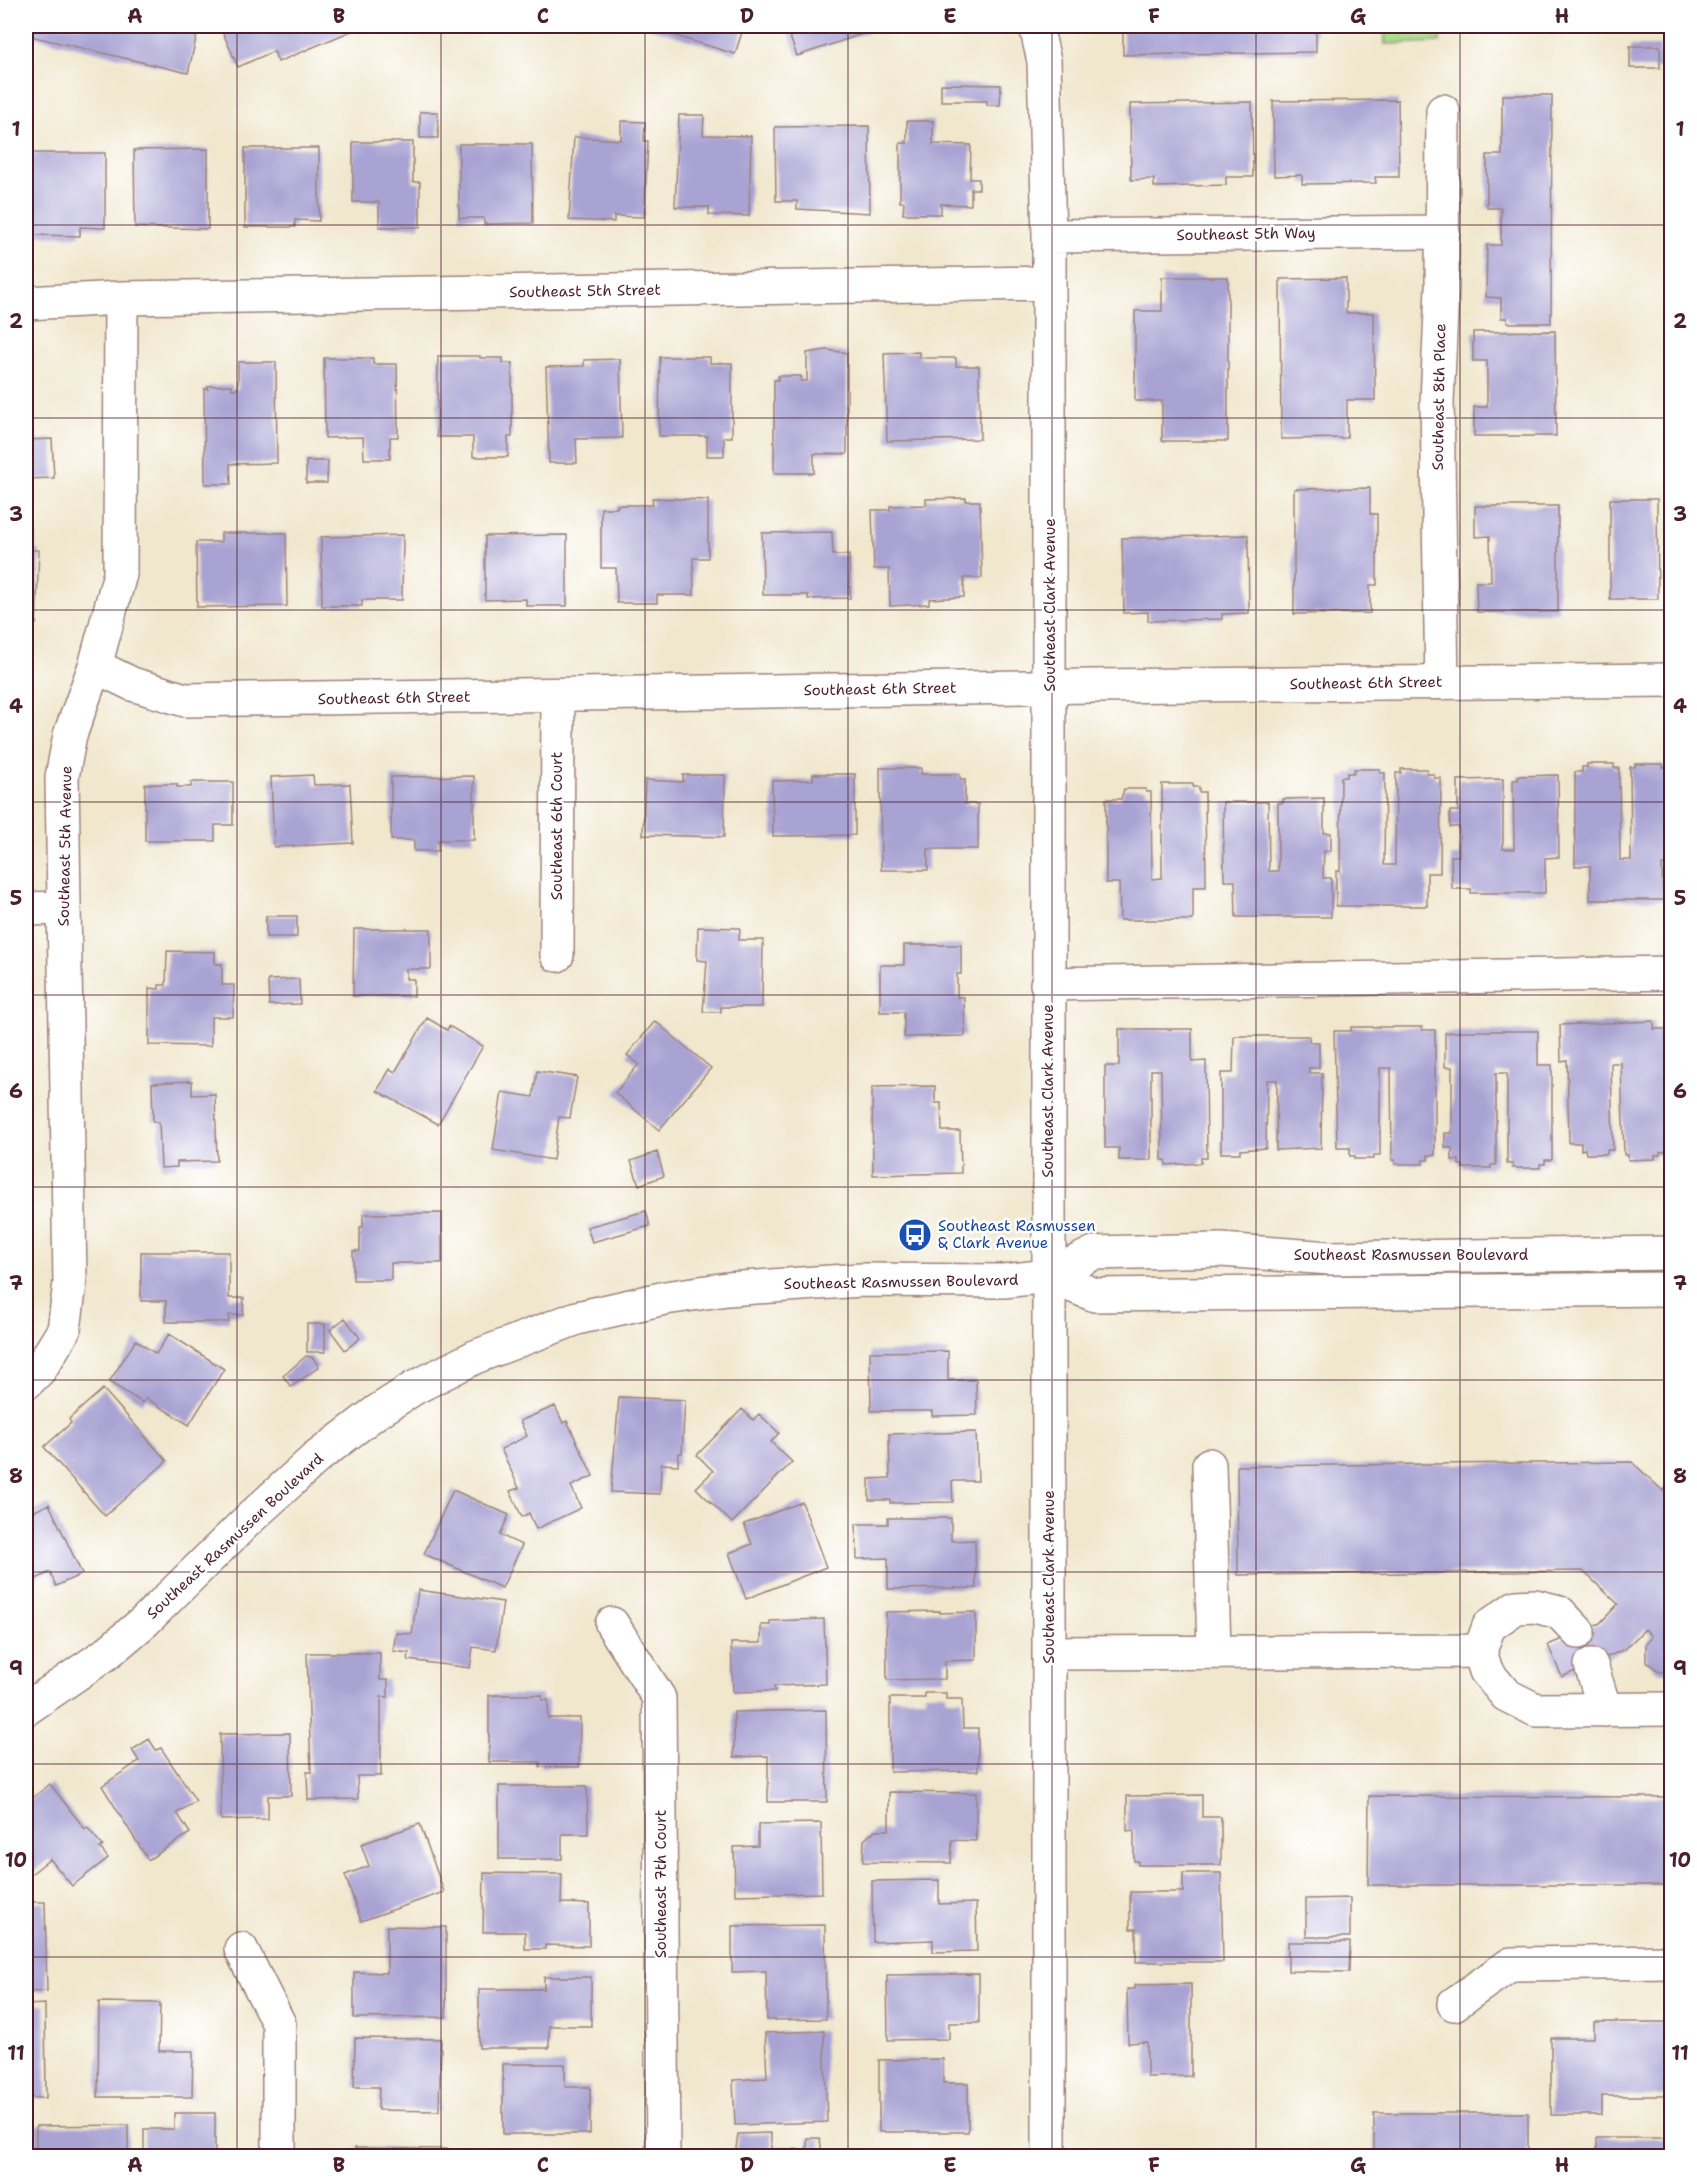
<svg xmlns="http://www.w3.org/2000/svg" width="1697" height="2182" font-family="'Shantell Sans',sans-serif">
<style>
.green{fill:#aadb89;stroke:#7a7d5a;stroke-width:1.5}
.building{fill:#a9a3d3}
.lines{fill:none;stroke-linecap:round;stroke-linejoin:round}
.minor-casing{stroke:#9d837c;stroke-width:36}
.minor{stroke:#fff;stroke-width:33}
.grid{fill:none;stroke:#4a1f2b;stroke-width:1.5;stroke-opacity:0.55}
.labels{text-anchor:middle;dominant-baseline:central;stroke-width:5;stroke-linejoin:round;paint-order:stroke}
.street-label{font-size:15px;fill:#4a1f2b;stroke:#fff}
.transit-label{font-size:15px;fill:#164399;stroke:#fff;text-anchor:start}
.neatline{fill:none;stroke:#4a1f2b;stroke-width:2}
.grid-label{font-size:20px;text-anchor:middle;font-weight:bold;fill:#4a1f2b}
</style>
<rect width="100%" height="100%" fill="#fff"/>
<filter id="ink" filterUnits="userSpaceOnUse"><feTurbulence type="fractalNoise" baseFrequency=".0167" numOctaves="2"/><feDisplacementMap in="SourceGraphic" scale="12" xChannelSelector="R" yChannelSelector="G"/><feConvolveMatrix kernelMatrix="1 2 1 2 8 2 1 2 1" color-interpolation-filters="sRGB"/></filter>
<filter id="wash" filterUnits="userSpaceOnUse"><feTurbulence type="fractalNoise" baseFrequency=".008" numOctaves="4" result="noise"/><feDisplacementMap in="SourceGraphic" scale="24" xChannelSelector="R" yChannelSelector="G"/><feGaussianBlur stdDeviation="1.35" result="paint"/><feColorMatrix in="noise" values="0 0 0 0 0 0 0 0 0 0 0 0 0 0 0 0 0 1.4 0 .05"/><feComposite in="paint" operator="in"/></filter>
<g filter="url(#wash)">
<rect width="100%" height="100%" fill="#f0e7cd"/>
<path class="green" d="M1385,26H1440V42L1385,44Z"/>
<g id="blocks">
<path class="building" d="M26,26H199L188,73L26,35Z
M220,26H363L278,62L274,51L238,67Z
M643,26H744L735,54Z
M786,26H886L797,56Z
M1123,26H1316V52L1123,55Z
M1630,46H1660V68H1630Z
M941,84L1001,85L1000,105H987V101H941Z
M1502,95H1552L1551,323H1507V318H1501V298L1486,297L1487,245H1501V208H1487V155H1502Z
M1398,100L1399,177H1375L1376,183L1302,184V175L1274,176L1273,101Z
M1252,102L1253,177H1226V185L1154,187V179L1131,180L1130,104Z
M420,112H438V138H420Z
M679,115H704L703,135L751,136L749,216L709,215V207H675Z
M621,121L645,122L644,141H648L644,217L614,216V222L569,220L574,137L621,140Z
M907,121H933V144L971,145L970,179H979V189H971V205L941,204V214H903L904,202H900V143H907Z
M869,126L870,213L797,209V201H776L775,127Z
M353,142H413V182H420V227H379V202H353Z
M459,144H532L533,223L484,224V218H459Z
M245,148H319V221L295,220V227H245Z
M208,149V229L135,227L134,150Z
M30,153H105V228L80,227V236L30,235Z
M1162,277H1228V441H1162V401H1135V311H1162Z
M1346,278V313H1374L1375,400H1347V438L1281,439L1280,279Z
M1555,331L1556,436H1474V407H1487V361H1473V332Z
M827,350L847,353V454H814V473H774V380H778V376H801V381H807V353Z
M919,352V358H956V366H979L980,439L887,441L884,353Z
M438,356H480V358H503V363H512V437H508V457H473V437H437Z
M660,357H710V363H732V437H724V456H707V436H659Z
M324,358H373V364H397L398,437H390V459H364L363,437L325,438Z
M620,359L622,438L576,439L577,463H549L546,367L584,366V360Z
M238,362H276L277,463L230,464L231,484H205L204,389H208V386L232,385V389H238Z
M52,439L54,478L26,479V440Z
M306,461H328L327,483H306Z
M1370,488V514H1377V585H1370V613L1294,614V489Z
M652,498L708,500V558H693L694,595H657V603H617L616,568H601V508H617V505H653Z
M966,498V501H980L982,578H964V597L929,599V604L890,606L889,569H874L872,510H890V506L926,505V499Z
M1610,499H1657L1658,599H1610Z
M1475,506H1558V612H1477L1476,582H1491L1490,536L1475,537Z
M26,529H31V540H26Z
M832,532L833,555H849L850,598L808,599V595H763L762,533Z
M221,533H286L287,606L197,607L196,542H221Z
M403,535L402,600H362V606H322L321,537Z
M567,535V606H526V599L485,600V536Z
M1248,535L1249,613L1222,614V619L1148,621V612L1124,613L1122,538Z
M26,550H39L36,624H26Z
M1587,764H1614V768H1619L1620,860H1631L1630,767H1635V764H1663V767H1667V772H1672V865H1662L1663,900H1590V866H1575V772H1582V767H1587Z
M880,768H921V774H960V779H965V804H978V849H928V870H881Z
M1354,769H1380V773H1385L1384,865H1395L1396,773H1401V769H1427V774H1434V778H1441L1440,873H1427V906H1336V871H1340L1341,777H1347V773H1354Z
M813,774H855V835L773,836L772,781L813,780Z
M313,775L314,785L350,784L353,843L274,847L271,777Z
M683,775H725L724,837L643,835L645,780L683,782Z
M1558,775L1559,857L1545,858V893H1471V889H1452L1451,856H1459V827H1450V811H1458V780L1503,779V849H1514L1513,780H1518V776Z
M474,776V840H438V851H414V840H391V777Z
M191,782H233V825H215V841H145V784H177V787H191Z
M1162,784H1193V787H1199V792H1205L1206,887H1193V920H1120L1119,883H1106V799H1121L1124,789H1146V792H1151L1152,879L1162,878Z
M1324,798V833H1331V851H1324L1323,878H1331V917H1236L1235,881H1224L1223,802H1268L1269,871H1278V803H1283V799Z
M266,916H297V937H266Z
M698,927L740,928L739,940H763L762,1007H721V1012H703L707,961L697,960Z
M354,929H431V969H406V979H414V996H353Z
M904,945H961V974H957V997H964L965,1036L904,1037V1012H880V965H904Z
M167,951L215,952V964H222V985H234L233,1017H211V1046L149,1045V988L159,989V985H166Z
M299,979L300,1004L269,1005L268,980Z
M427,1018L447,1030L449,1026L483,1046L438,1124L377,1091L390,1069L395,1072Z
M655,1021L711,1068L659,1130L615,1093L639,1064L627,1055Z
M1654,1021V1029H1666L1668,1151L1660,1152V1155H1655V1159L1628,1160V1155H1624L1621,1063H1611L1613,1150H1607V1154H1586L1585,1149L1581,1150V1143H1569L1567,1060L1561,1061L1560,1025Z
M1351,1027H1422V1030H1435V1155H1428V1160H1423V1164H1395V1160H1392L1391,1068H1380V1155H1374V1159H1355V1156H1350V1148H1337L1334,1031H1351Z
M1119,1029H1192V1062L1206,1061L1207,1158H1201V1163L1166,1165V1160H1162L1161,1070H1151V1160H1119V1148H1105V1066H1119Z
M1466,1031H1538V1065H1552V1160H1545V1164H1540V1168H1513V1164H1507V1073H1496V1165H1491V1168H1463V1165H1459V1160H1452V1148H1445V1133H1452V1067H1445V1033Z
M1234,1036H1309V1042H1319V1068H1309V1073H1322L1321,1148L1276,1150L1277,1080H1267L1266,1148L1240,1150V1153H1221V1073H1233Z
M537,1071L577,1077L570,1118L559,1117L553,1160L493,1150L502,1092L533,1097Z
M192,1081V1095L215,1094L217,1161L177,1162V1167L161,1168L159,1122H153L152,1083Z
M935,1086V1103H941L942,1131H960L961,1173L873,1175L872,1087Z
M657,1152L664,1176L639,1185L631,1161Z
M646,1211L650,1226L592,1242L587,1227Z
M442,1213V1263H391V1280H353V1251H360V1227H363V1214Z
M141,1252H229V1298H244L243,1315H229V1322H166V1301H141Z
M345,1318L360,1338L345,1350L330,1330Z
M307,1324H325V1352H307Z
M169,1334L224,1369L189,1425L146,1398L143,1403L109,1382L136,1340L156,1354Z
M948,1351V1380H976L977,1415L932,1416V1411H871L870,1352Z
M306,1356L313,1358L319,1367L291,1387L283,1376Z
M103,1389L167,1461L105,1516L44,1447L71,1423L69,1419Z
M619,1397L685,1400L682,1453H679L678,1465L661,1464L660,1494L611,1492Z
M555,1406L563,1423L567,1421L593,1476L571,1486L581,1508L536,1529L529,1513L522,1517L510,1491L519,1488L501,1449L527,1436L520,1421Z
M742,1409L753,1420L759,1414L779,1433L771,1442L792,1462L732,1523L696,1488L713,1471L697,1455Z
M976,1432L978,1481H952L953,1502L890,1503V1500H869V1479L890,1478L889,1434Z
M1632,1462L1663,1491L1672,1482V1672H1659L1646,1661V1643L1652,1636L1645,1629L1625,1649L1562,1677L1548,1645L1600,1623L1618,1604L1583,1571L1238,1575L1237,1466Z
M453,1490L509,1515L500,1535L522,1545L502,1588L424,1554Z
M26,1500L31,1513L49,1504L82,1574L56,1586L50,1572L26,1584Z
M802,1502L826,1567L746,1599L729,1553L752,1544L744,1524Z
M888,1518H951V1541L975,1540L976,1588L888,1589V1558L857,1559L856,1524H888Z
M418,1590L503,1602L496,1650L473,1647L470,1668L408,1660L409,1653L393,1651L396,1633L412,1634Z
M940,1611V1613L976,1612V1660L945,1661V1679L887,1680L886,1612Z
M824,1619L826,1684L774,1686L775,1691L733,1692L731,1643H761V1625H770V1621Z
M307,1653H380V1680H388V1697H381V1776H357L358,1799L308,1800L307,1772H311Z
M925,1693H946V1699H962L963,1728H978V1771L890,1772V1698H925Z
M489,1695H542V1700H548V1718H580L579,1767H540V1762H489Z
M826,1710L827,1802H768V1756L734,1757V1712Z
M290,1733L291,1796H268V1819L221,1820L220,1734Z
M149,1739L156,1750L161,1748L196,1801L177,1813L190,1833L148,1860L102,1786L139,1761L132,1750Z
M50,1784L85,1829L87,1827L103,1846L100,1848L108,1858L72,1886L50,1859L26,1878V1803Z
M499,1786H587L588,1834H562V1859H499Z
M889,1792L976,1793V1841L952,1840L951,1863L863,1862L864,1840L875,1830H889Z
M1202,1795V1817H1221V1865H1138V1861H1134V1830L1127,1831V1796Z
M1369,1796L1672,1797V1885H1368Z
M821,1823L822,1893L735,1895L734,1847L758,1846V1824Z
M420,1824L444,1892L361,1921L345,1875L369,1866L361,1844Z
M484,1873L562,1874L561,1903L589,1904V1946L545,1945V1949H525V1932H483Z
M1183,1873H1221L1223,1962H1136V1929H1130V1892H1183Z
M939,1880V1904L976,1903L977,1951L933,1952V1940L873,1942L872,1881Z
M1350,1898V1937H1306V1899Z
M26,1902H45L47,1991L26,1992Z
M825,1925L826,2019L767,2020L766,1971L732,1972V1926Z
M387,1926L446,1927V2017L354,2018V1972L387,1973Z
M1288,1942H1350L1349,1972L1288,1971Z
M979,1974V2023H949V2039L888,2040L887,1975Z
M544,1977H591V2026H549V2048H479V1989H544Z
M1191,1984V2076L1147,2077V2042L1128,2043L1127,1989H1135V1985Z
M99,2002L160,2003L159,2051H193L192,2097H98Z
M45,2004L46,2098H26V2005Z
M1594,2022H1672V2096H1602V2115H1551V2038H1594Z
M824,2031L827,2122L735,2125L733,2080L767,2078L765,2033Z
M355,2038L441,2039L439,2111L378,2110L379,2087H354Z
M943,2059V2083H968V2132H879V2060Z
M503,2064H565V2087H590V2134H503Z
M174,2113H215V2156H144V2129H174Z
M1374,2113H1528V2156H1374Z
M128,2125V2156H36V2126Z
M771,2133V2149H807V2138H820L822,2156H735L738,2134Z
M1597,2138H1672V2156H1597Z
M355,2148L446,2149V2156H355Z
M1156,2154H1186V2156H1156Z"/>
</g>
</g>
<g filter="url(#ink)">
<use href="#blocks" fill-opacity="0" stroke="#9d837c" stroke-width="1.5"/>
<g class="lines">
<defs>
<path id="minor" d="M1036,26L1044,61L1049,236V2156
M1049,236L1443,232
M26,303L121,298L1048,283
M95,666L132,684L185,700L1093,686L1672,680
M1442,683L1437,402L1442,288L1443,111
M26,909L63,908
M557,955L558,696
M1047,984L1672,973
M1048,1276L1095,1295L1672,1289
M26,1383L40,1369L64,1330L70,1283L62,777L70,735L95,666L120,574L121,298
M1209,1465L1214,1652
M612,1624L659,1698L663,2156
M1578,1632L1559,1612L1535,1606L1516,1607L1489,1626L1480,1651L1486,1671L1506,1695L1536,1710L1672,1709
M1049,1653L1480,1651
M1591,1665L1605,1710
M26,1709L106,1654L145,1621L249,1519L316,1458L375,1413L414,1388L475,1357L577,1318L665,1298L727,1289L861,1280L1004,1281L1048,1276L1094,1253L1221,1250L1330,1258L1672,1253
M241,1949L279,2024V2156
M1454,2004L1511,1964L1672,1962"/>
</defs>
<use href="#minor" class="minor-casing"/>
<use href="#minor" class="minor"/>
</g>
</g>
<path class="grid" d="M237,26V2156M441,26V2156M645,26V2156M848,26V2156M1052,26V2156M1256,26V2156M1460,26V2156M26,225H1672M26,418H1672M26,610H1672M26,802H1672M26,995H1672M26,1187H1672M26,1380H1672M26,1572H1672M26,1764H1672M26,1957H1672"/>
<defs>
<symbol id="bus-disc" viewBox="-11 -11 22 22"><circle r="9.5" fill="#1a4fb4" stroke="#fff"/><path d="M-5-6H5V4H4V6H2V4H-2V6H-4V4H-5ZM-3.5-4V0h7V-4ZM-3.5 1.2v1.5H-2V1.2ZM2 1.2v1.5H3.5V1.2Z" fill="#fff"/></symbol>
</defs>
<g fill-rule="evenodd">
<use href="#bus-disc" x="896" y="1216" width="38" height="38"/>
</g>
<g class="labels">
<g class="street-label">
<text transform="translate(1246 234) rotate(-1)">Southeast 5th Way</text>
<text transform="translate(585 291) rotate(-1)">Southeast 5th Street</text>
<text transform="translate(1439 397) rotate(-89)">Southeast 8th Place</text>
<text transform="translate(1050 605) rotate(-90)">Southeast Clark Avenue</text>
<text transform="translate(1366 683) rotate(-1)">Southeast 6th Street</text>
<text transform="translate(880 689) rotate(-1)">Southeast 6th Street</text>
<text transform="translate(394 698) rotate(-1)">Southeast 6th Street</text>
<text transform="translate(557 826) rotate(-90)">Southeast 6th Court</text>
<text transform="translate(65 846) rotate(-89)">Southeast 5th Avenue</text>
<text transform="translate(1048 1091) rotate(-90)">Southeast Clark Avenue</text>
<text x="1411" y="1255">Southeast Rasmussen Boulevard</text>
<text transform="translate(901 1282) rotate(-1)">Southeast Rasmussen Boulevard</text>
<text transform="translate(235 1536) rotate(-43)">Southeast Rasmussen Boulevard</text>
<text transform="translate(1049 1577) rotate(-90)">Southeast Clark Avenue</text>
<text transform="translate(661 1884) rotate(-90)">Southeast 7th Court</text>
</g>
<g class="transit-label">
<text x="938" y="1226">Southeast Rasmussen<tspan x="938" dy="17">&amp; Clark Avenue</tspan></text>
</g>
</g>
<rect width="1697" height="2182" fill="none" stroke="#fff" stroke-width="66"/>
<rect x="33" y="33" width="1631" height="2116" class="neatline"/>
<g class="grid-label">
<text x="135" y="23">A</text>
<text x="339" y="23">B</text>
<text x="543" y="23">C</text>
<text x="747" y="23">D</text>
<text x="950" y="23">E</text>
<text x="1154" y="23">F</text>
<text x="1358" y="23">G</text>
<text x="1562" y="23">H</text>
<text x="16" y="136">1</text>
<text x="1680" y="136">1</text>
<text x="16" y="328">2</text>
<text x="1680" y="328">2</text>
<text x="16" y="521">3</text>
<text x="1680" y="521">3</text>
<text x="16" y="713">4</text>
<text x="1680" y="713">4</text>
<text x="16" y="905">5</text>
<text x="1680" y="905">5</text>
<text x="16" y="1098">6</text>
<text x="1680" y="1098">6</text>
<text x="16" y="1290">7</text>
<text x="1680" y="1290">7</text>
<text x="16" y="1483">8</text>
<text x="1680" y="1483">8</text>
<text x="16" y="1675">9</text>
<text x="1680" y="1675">9</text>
<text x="16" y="1867">10</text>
<text x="1680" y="1867">10</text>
<text x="16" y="2060">11</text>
<text x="1680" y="2060">11</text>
<text x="135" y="2172">A</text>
<text x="339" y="2172">B</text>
<text x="543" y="2172">C</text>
<text x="747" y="2172">D</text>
<text x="950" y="2172">E</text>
<text x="1154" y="2172">F</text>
<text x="1358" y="2172">G</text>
<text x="1562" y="2172">H</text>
</g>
</svg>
